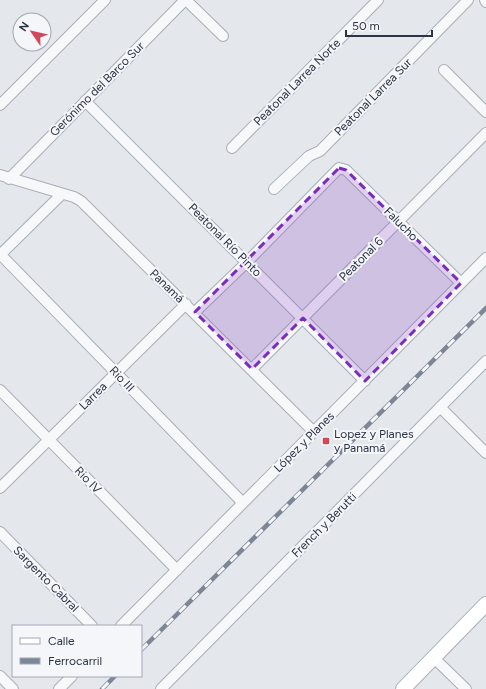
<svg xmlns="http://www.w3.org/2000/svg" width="486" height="689" font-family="Figtree,sans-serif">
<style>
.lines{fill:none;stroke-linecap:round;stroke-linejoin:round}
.street-casing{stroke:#a9aeb7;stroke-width:12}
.secondary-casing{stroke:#a9aeb7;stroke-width:16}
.street{stroke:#f7f8fa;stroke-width:10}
.secondary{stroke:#fff;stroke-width:14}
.rail-casing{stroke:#7d8696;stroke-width:4.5}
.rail{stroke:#f4f6f9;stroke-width:3;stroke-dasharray:9;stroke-linecap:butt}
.marked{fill:#7b2cbf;fill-opacity:0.2;stroke:#7b2cbf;stroke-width:3;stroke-dasharray:8 5;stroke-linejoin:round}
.poi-dot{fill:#d1495b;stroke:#f4f6f9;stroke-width:1.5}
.labels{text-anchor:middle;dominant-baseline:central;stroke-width:4;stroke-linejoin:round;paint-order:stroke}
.street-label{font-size:12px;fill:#2b3445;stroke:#f4f6f9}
.poi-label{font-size:12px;fill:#2b3445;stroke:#f4f6f9;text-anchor:start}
</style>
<rect width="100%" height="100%" fill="#e4e7ec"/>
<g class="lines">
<defs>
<path id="street" d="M186,0L223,36
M485,0L486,2
M444,70L486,112
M85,101L365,381
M0,105L105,0
M232,148L378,0
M0,175L74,197L81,201L314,432
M9,179L185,0
M274,189L309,156L320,151L468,0
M0,255L62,194
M1,255L243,503
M195,312L247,262L339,168L346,170L461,283
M252,369L486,133
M0,390L177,570
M440,407L486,453
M0,488L186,304
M0,532L92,626
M121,626L486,258
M434,658L466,689
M0,676L13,689
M59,689L72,676
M161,689L486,361"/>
<path id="secondary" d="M403,689L486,604"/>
</defs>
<use href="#street" class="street-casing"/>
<use href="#secondary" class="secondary-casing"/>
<use href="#street" class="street"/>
<use href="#secondary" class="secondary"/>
<defs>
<path id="rail" d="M141,650L486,308
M102,689L115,676"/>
</defs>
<use href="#rail" class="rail-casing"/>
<use href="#rail" class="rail"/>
</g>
<path class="marked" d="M339,168L346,170L461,283L365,381L303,318L252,369L195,312Z"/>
<rect class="poi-dot" x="322" y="437" width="8" height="8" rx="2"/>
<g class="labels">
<g class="street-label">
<text transform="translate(297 82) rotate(-45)">Peatonal Larrea Norte</text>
<text transform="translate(97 89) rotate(-45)">Gerónimo del Barco Sur</text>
<text transform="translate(373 97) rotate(-45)">Peatonal Larrea Sur</text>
<text transform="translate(401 224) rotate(45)">Falucho</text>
<text transform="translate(225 240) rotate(45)">Peatonal Río Pinto</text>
<text transform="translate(361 259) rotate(-45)">Peatonal 6</text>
<text transform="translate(167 286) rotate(44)">Panamá</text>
<text transform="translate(122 379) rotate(46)">Rio III</text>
<text transform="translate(93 396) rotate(-45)">Larrea</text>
<text transform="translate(304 442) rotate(-45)">López y Planes</text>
<text transform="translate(88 480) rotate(46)">Rio IV</text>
<text transform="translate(324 525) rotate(-45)">French y Berutti</text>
<text transform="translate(46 579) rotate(45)">Sargento Cabral</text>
</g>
<g class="poi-label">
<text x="334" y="434">Lopez y Planes<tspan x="334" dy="14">y Panamá</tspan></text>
</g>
</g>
<rect x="12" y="625" width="130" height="52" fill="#f4f6f9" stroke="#a4a8b1"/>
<rect x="20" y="638" width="20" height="6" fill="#ffffff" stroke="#a4a8b1"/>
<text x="48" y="645" font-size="12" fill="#2b3445">Calle</text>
<rect x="20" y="658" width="20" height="6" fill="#7d8696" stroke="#a4a8b1"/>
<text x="48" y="665" font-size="12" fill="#2b3445">Ferrocarril</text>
<g transform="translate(32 32) rotate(304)"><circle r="19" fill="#f4f6f9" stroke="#a4a8b1"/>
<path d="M0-3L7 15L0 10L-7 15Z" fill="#d1495b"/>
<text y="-6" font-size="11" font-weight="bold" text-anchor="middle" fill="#2b3445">N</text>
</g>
<path d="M346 30v6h86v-6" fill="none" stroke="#2b3445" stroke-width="2"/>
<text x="352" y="30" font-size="12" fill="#2b3445" stroke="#f4f6f9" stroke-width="3" paint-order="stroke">50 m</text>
</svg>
